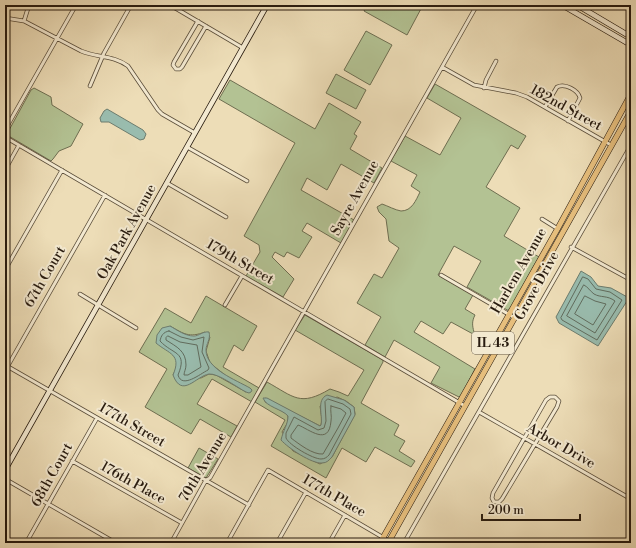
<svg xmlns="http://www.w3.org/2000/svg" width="636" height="548" font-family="'Libre Bodoni',serif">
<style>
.green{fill:#b3c293;stroke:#6e6e51;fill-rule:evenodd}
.water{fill:#99bcae;stroke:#6c7c6e}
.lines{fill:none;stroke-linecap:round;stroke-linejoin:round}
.shore{stroke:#606c5e;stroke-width:1}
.street-casing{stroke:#594c39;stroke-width:4.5}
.secondary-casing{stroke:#281b0f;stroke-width:6}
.primary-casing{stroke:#281b0f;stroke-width:6}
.street{stroke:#f3e9d0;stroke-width:3}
.secondary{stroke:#f3e9d0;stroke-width:4.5}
.primary{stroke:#e6be7c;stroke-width:5}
.labels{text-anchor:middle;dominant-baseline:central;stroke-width:4;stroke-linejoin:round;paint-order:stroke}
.shield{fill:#f3e9d0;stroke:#655949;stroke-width:1}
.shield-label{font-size:13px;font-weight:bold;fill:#281b0f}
.street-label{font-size:14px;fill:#281b0f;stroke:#f3e9d0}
</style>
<rect width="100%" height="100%" fill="#edddb7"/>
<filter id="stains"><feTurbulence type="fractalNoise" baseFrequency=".005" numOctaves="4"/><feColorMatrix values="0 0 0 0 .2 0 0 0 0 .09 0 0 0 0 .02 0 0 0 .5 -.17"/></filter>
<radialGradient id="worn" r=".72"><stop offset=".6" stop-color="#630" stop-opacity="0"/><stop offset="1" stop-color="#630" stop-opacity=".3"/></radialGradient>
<path class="green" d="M367,5H423L407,35L364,11Z
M366,31L392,45L370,85L344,70Z
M336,74L366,90L356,109L326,93Z
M230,80L315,129L329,103L361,122L354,134L357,136L350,149L382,168L374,183L341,164L327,190L307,178L301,190L354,220L341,243L307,223L302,231L312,237L299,258L287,252L284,257L275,252L272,257L294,279L283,297L246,276L260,252L259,245L244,236L295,143L219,99Z
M435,84L526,136L518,149L511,145L486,187L520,208L504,236L539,257L509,311L467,287L481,261L454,246L438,275L473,295L465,309L475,315C472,321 472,325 474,332L473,334L451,322L443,334L421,321L414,332L475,369L461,396L459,397L431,383L440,367L394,340L385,357L365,345L381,317L357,303L374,274L382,278L399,248L389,241L386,219L379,212L377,207L382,204C388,206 395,210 401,211C412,211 416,200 420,192L411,186L417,175L391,161L405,136L440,155L461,118L427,98Z
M34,88L51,97L52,105L83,124L71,146L59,151L53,159L51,161L7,135L8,132L31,90Z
M206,296L257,326L243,351L234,345L223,367L259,388L252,402L212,379L197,404L237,426L231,437L200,419L191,434L145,407L167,369L139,352L165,308L191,323ZM170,326C184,334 189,338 205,332L210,337L206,351L210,363L246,392L216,375L209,374L201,378L173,375L177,367V360L173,355Z
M305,315L383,360V362L361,403L399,425L394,435L405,441L399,451L415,461L411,467L375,447L366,462L342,448L326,478L271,446L285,420L255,402L267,382C294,397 300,407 330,389L339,392L348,396L364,370L295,330ZM337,397L346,401L354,407L355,414L332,457L320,464L293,451L282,432L288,422V416L284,412L265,402V398L320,426L321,425L322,420L320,406Z
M199,448L218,459L206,478L188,468Z"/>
<path class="water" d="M107,109L143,130L146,134L144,139L140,140L109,122H101L100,118L104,111Z
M581,271L591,277L598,286L611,288L629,298L598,346L559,323L556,317Z
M170,326C177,330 185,336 194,336C199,336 203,331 209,332C211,339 206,344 206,350C206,369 236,380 250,388L252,390L251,392L249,393L246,392C238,388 218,373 209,374C196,376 182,399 173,375C182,354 169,354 156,343L157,335L162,328Z
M327,395L344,400L354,407L355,415L332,457C329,460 327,463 322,463C312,464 288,448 281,440C283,431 288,424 288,416C282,409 266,407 263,398H267L320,426L321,425C323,415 316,400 327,395Z"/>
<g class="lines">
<path class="shore" d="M583,277L588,279L596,289L610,292L622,300L597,340L562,320L561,318Z
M584,285C588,287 590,291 594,294C601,298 607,295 615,301L595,333L567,316Z
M585,296L595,301L606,304L593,325L575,314Z
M169,331L181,337L193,340L204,337L202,352L209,368L208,370C200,374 182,389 178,375C188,351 173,355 160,341C161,336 163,332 169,331Z
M168,336L180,342L197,345L201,367L188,375H184C184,372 186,369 186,365C186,351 177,347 166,340V338Z
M328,399L343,404L350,409L351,414L329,455C327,457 325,459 321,459C313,459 289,445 286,438V433L294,417L318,430L324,428L326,421L325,402Z
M331,406L341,409L346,413L338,428L323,454C313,455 299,444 291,438V435L298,425C309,429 329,447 331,421C332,416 330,411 331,406Z"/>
<defs>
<path id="street" d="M170,5L243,48
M5,18L24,21L81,51C98,58 113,55 128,66L158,110L162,114L195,133
M24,21L29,5
M198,21L174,62L173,65L176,69H180L182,67L206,26
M442,67L474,85L516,93L527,97L611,145
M90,86L104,53L131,5
M484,88L486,80L496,61
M545,107L557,87C565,83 578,90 580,98L568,121
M5,130L76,5
M5,137L465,406
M187,147L247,181
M5,170L19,145
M167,183L226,217
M542,219L558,229
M571,247L631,280
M5,270L62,170
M441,275L515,318
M80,294L136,328
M225,305L242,276
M5,365L249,505
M5,371L105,195
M550,397H555L559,401L557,407L502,499L499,502H494L492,498L493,493L546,400Z
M479,412L631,499
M72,461L182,523
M5,479L116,543
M26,543L97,418
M171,543L206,480L210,478L477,5
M227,543L268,470L389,541
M277,543L306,492
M329,543L345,515
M404,543L631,145"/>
<path id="secondary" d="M562,5L631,45
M577,5L631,37
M5,470L267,5"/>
<path id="primary" d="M380,543L558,228L631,94
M388,543L631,111"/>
</defs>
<use href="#street" class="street-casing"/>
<use href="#secondary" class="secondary-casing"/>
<use href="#primary" class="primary-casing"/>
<use href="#street" class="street"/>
<use href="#secondary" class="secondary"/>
<use href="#primary" class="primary"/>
</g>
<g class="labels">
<rect class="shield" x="472" y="332" width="42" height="22" rx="3"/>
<g class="shield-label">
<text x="493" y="343">IL 43</text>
</g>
<g class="street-label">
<text transform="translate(566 108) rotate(29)">182nd Street</text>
<text transform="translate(355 198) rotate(-61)">Sayre Avenue</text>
<text transform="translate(127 232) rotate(-61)">Oak Park Avenue</text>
<text transform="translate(240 262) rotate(30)">179th Street</text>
<text transform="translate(519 271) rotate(-60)">Harlem Avenue</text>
<text transform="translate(45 277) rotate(-60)">67th Court</text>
<text transform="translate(537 286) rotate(-61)">Grove Drive</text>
<text transform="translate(132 425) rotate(30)">177th Street</text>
<text transform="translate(561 446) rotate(30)">Arbor Drive</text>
<text transform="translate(203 467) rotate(-59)">70th Avenue</text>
<text transform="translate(52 475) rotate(-61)">68th Court</text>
<text transform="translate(133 483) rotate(29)">176th Place</text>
<text transform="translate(334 496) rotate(30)">177th Place</text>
</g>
</g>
<rect width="636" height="548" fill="none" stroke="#edddb7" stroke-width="20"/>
<rect x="6" y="6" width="624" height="536" fill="none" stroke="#281b0f" stroke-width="2"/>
<rect x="10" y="10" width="616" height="528" fill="none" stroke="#281b0f"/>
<path d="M482 514v6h98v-6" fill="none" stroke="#281b0f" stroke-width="2"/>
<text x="488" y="514" font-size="12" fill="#281b0f" stroke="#f3e9d0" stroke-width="3" paint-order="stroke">200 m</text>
<rect width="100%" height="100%" filter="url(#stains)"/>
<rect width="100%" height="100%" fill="url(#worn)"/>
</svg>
